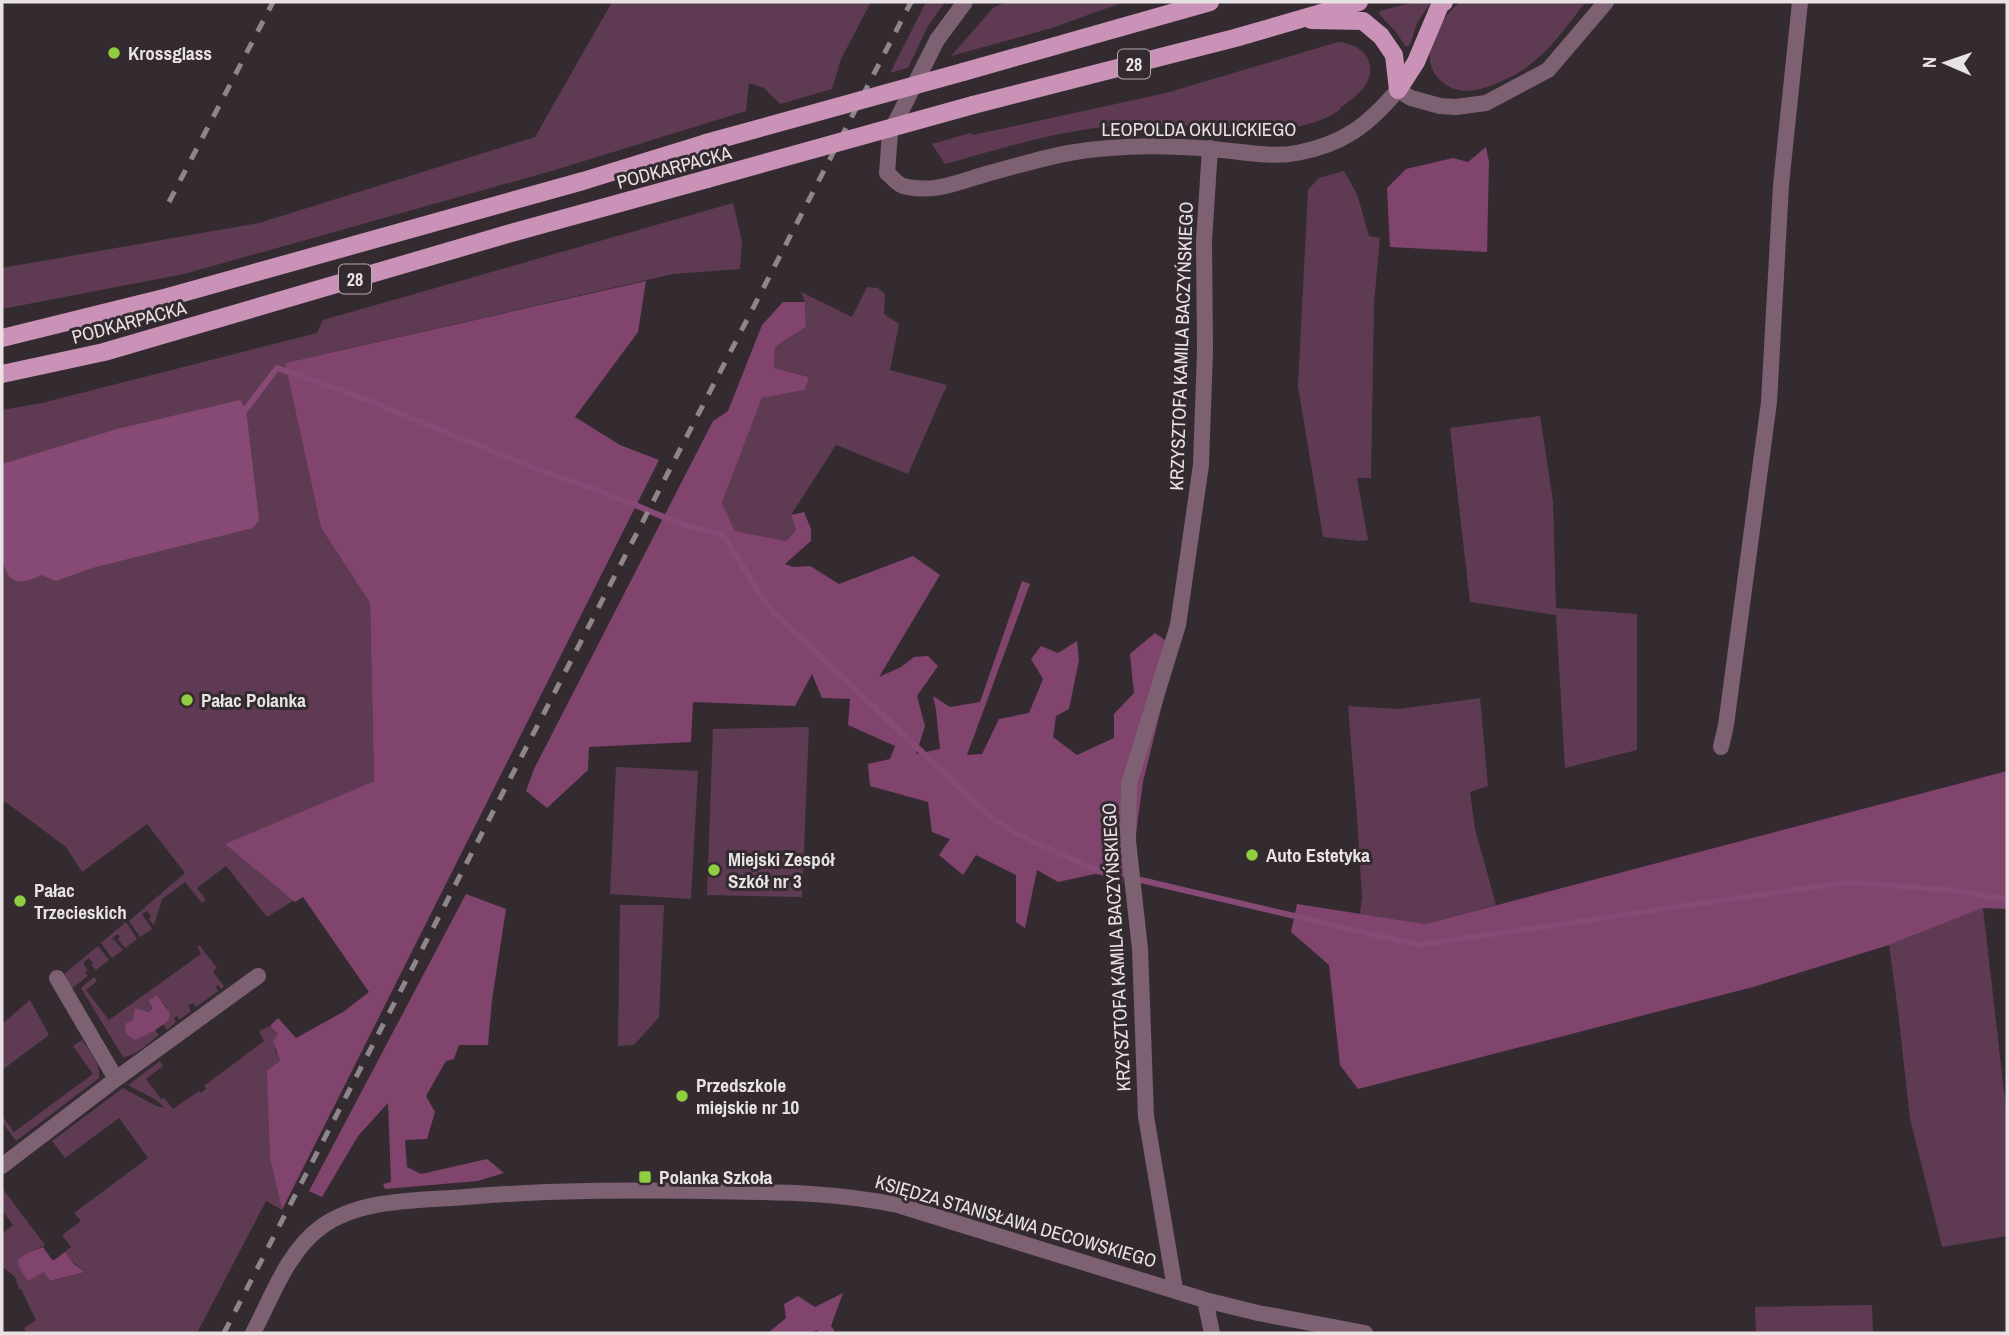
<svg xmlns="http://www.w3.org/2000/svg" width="2009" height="1335" font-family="'Archivo Narrow',sans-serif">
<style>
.green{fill:#5f3b53}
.forest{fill:#80446d}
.water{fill:#874a74}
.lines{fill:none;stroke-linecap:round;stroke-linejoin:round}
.stream{stroke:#874a74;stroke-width:6}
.minor{stroke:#7d6173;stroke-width:16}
.primary{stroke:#cb92b8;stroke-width:18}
.rail{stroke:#8e868b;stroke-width:5;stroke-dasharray:12 12;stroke-linecap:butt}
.primary-bridge{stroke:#cb92b8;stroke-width:18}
.poi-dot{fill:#90cd41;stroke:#342b31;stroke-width:2.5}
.labels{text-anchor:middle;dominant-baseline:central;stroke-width:6;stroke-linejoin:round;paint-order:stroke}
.shield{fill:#342b31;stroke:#b2abaf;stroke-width:2}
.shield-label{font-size:18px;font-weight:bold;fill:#e8e2e5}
.poi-label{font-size:19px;font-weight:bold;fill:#e8e2e5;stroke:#342b31;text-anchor:start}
.street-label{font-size:19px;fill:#e8e2e5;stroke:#342b31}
</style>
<rect width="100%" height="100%" fill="#342b31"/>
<path class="green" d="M612,2H871L841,59L832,89L780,104L764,88L749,83L746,111L555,170L184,274L2,309V268L259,223L535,137Z
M926,2H945L928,26L908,68L890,73Z
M1008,2H1124L1052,28L951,56L994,7Z
M1414,2H1431L1417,23L1410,45L1406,47L1396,32L1379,14L1380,11Z
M1460,2H1586C1564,28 1549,55 1516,74C1501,82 1482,91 1465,91C1455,90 1448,87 1441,81C1415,57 1439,19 1460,2Z
M1338,42C1365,44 1381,66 1362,90C1355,97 1347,103 1340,108V110C1302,135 1258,130 1215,127C1186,125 1157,124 1129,125C1066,128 1005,147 945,164L932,144L970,133L973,135L1166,93Z
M1344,171L1357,194L1369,236L1380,238L1374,303L1371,478H1357L1368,540L1359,541L1323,537L1298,386L1308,190L1319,178Z
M733,203L742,241L740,269L673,274L285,363L321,528L370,603L374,781L226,844L294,900L267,917L226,866L197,888L206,900L202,903L185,882L162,899L154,925L149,919L151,916L147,911L142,914L152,929L140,937L129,921L185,873L147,824L82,872L66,847L7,803L2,802V410L42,403L317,333L323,320Z
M867,287L878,288L885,294L884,314L899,324L890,370L947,385L908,474L836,445L791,515L796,530L786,541L735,531L722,503L762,398L805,390L809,377L774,368L775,347L806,327L805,302L801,292L852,317Z
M1540,416L1553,501L1556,608L1637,614V750L1565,768L1556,615L1470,602L1450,428Z
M1480,698L1488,786L1470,792L1475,829L1496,905L1425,924L1360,914L1362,897L1357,817L1348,706L1399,709Z
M809,727L802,897L707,895L713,729Z
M616,767L698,771L691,899L610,894Z
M620,905H664L659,1017L634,1045L618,1046Z
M1983,908L2007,1118V1236L1942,1247L1910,1119L1898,1011L1889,945Z
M126,922L137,939L125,948L118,939L120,937L118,934L112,938L123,950L112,958L101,943Z
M199,945L217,968L213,972L224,986L221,989L218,985L216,987L218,991L196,1007L193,1003L188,1006L191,1011L179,1020L177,1016L174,1018L176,1022L167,1030L163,1024L168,1021L167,1007L157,996L149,1012L140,1009L134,1015L133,1020L155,1030L159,1035C148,1043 136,1056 123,1057L81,988L94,977L97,981L86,990L109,1020L201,954L197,946Z
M98,946L109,960L96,970L92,965L93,963L89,958L83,963L88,970L85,972L88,976L71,989L64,974Z
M30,1000L49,1035L2,1070V1024Z
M270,1026L278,1034L275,1050L280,1061L278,1189L282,1210L266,1201L197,1333H27L24,1328L36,1320L21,1289H19L15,1277L2,1266V1234L13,1225L2,1210V1188L45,1245L29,1252L34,1276L44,1272L51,1281L85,1272C78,1265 70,1261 65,1252L71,1247L62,1235L81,1221L74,1213L148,1158L119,1118L65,1158L52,1141L123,1088L156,1106L165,1108L156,1100L128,1085L160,1061L163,1066L146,1079L161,1099L164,1098L173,1109L199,1091L201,1093L206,1089L204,1086L264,1041L259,1031Z
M82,1040C90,1052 101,1064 99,1078L16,1141L2,1122V1116L14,1132L93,1074L73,1046Z
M1872,1305L1873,1333H1756L1755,1307Z"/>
<path class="forest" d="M1486,147L1489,162L1487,252L1390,247L1387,188L1406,169L1453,158L1468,162Z
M646,281L638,332L575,417L620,445L659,460L282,1210L270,1157L267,1071L280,1061L273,1041L278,1034L270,1026L278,1018L296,1038L343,1012L369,992L303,897L295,902L225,844L374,781L370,603L321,528L285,363Z
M783,302H805L806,327L775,347L774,368L809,377L805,390L762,398L722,503L735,531L786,541L796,530L791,515L804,512L811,529V541L785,564L793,567L810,566L839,584L913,556L940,575L879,677L901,667L914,657L928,656L938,666L917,696L925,726L916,754L940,749L936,710L933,696L950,707L980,702L1022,581L1030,584L967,755L982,754L999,719L1029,713L1043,679L1031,659L1041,646L1058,653L1077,641L1079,660L1069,709L1056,716L1053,737L1077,755L1114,738V714L1134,693L1130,654L1155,633L1176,648L1143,782L1130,878L1095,874L1058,882L1037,870L1025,928L1016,922V875L976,855L963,875L939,855L950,839L932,832L928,802L870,786L868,764L890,759L895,746L848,725L850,699L822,698L812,674L795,706L693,702L691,742L589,747L588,770L547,808L526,791L534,769L713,421L728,411L762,325Z
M2007,771V909L1983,908L1889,945L1753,987L1358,1089L1340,1065L1329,965L1291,932L1297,904L1425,924Z
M466,894L506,909L492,1000L488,1045H459L454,1059L446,1061L426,1096L435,1112L427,1139L405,1140L407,1167L421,1174L487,1159L504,1173L478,1181L385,1189L383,1184L391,1182L388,1103L358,1136L322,1197L309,1191Z
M157,995L170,1013L168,1021L154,1031L135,1040L126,1034L125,1024L133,1020L135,1008L149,1012L152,1008L149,1000Z
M43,1247L52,1260H54L65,1252L74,1264L85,1272L50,1281L44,1272L28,1281L19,1267L18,1260L29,1252Z
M843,1293L831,1326L836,1333H818L817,1330L810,1333H768L786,1318L784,1304L798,1296L815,1307Z"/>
<path class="water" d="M240,400L246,409L259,520L253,528L92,568L56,581L42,575C19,585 10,586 2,560V464L117,429Z"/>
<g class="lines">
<path class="stream" d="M241,411L246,409L277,368L347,392L519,462L628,502L678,523L723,535L769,608L994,820L1029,840L1120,880
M1141,880L1418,945L1848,882L1949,890L2007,899"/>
<path class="minor" d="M965,2L937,40L890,133L887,173C892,177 897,184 903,186C932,194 959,182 986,174C1013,167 1041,158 1069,153C1115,145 1165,145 1212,149C1239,151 1270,158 1297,153C1344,144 1368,125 1398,90L1411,98L1440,106L1456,107L1486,103L1548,70L1606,2
M1721,747L1726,725L1769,402L1781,185L1800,2
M116,1079L258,976
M2,1166L116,1079L57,978
M1175,1289L1146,1116L1140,949L1128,841L1129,784L1178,625L1201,465L1205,350L1204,241L1210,148
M1205,1300L1212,1333
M253,1333C272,1297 287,1252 321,1227C361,1198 418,1201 465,1197C546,1190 627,1190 708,1191C773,1192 834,1192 898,1205L1205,1300L1258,1313L1365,1333"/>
<path class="primary" d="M1311,20L1363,21L1381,36L1394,55L1398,90
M963,72L1210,2
M1398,90L1416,62L1440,5L1444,2
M973,105L1235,38L1359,2
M2,338L168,297L583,181L706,143
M2,374L104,352L511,233L707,179"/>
<path class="rail" d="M169,202L273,2
M224,1333L911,2"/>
<path class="primary-bridge" d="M706,143L963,72
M707,179L973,105"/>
</g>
<g class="poi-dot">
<circle cx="114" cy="53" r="7"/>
<circle cx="187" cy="700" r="7"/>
<circle cx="1252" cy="855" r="7"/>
<circle cx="714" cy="870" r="7"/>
<circle cx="20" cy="901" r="7"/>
<circle cx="682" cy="1096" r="7"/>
<rect x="638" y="1170" width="14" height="14" rx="3.5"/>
</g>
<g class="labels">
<g class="shield">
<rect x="1118" y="49.5" width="32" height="29" rx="5"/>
<rect x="339" y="264.5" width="32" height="29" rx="5"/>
</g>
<g class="shield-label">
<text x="1134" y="64">28</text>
<text x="355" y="279">28</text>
</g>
<g class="poi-label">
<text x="128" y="53">Krossglass</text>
<text x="201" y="700">Pałac Polanka</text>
<text x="1266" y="855">Auto Estetyka</text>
<text x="728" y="859">Miejski Zespół<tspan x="728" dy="22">Szkół nr 3</tspan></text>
<text x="34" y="890">Pałac<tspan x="34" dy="22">Trzecieskich</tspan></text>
<text x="696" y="1085">Przedszkole<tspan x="696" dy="22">miejskie nr 10</tspan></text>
<text x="659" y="1177">Polanka Szkoła</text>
</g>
<g class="street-label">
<text x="1199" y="129">LEOPOLDA OKULICKIEGO</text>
<text transform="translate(674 167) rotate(-15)">PODKARPACKA</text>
<text transform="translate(129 322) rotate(-15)">PODKARPACKA</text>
<text transform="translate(1181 346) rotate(-88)">KRZYSZTOFA KAMILA BACZYŃSKIEGO</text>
<text transform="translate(1116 947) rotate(-93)">KRZYSZTOFA KAMILA BACZYŃSKIEGO</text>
<text transform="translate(1016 1221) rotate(16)">KSIĘDZA STANISŁAWA DECOWSKIEGO</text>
</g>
</g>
<rect width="2009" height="1335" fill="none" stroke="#e8e2e5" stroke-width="7"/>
<g transform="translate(1946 63) rotate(272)" stroke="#342b31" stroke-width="5" paint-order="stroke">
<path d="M0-5L12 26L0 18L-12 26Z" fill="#e8e2e5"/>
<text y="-10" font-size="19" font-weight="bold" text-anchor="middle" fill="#e8e2e5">N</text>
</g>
</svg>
